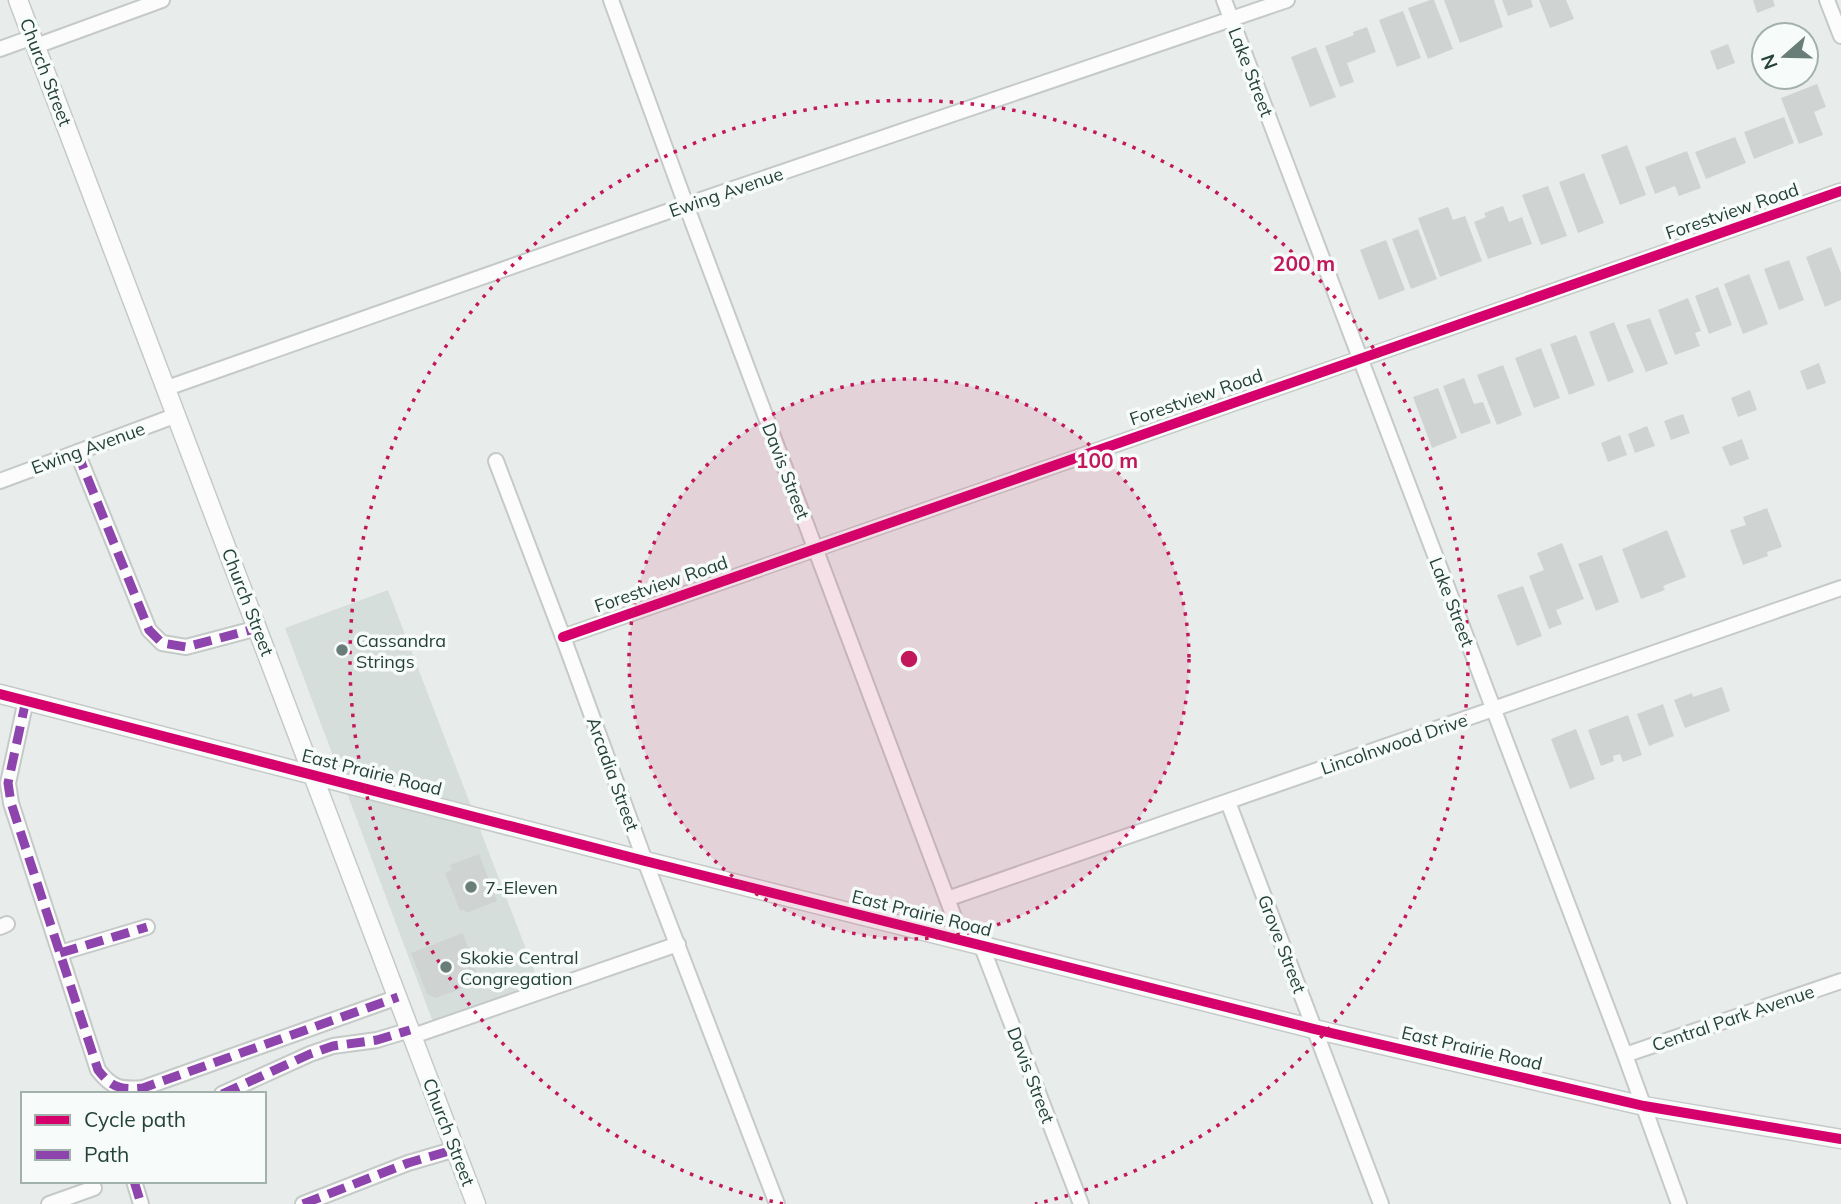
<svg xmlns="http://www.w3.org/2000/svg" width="1841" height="1204" font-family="Mulish,sans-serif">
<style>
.built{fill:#d6dedb}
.building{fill:#cfd4d2}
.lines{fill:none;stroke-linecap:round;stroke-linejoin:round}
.minor-casing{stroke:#c5cac8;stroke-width:18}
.tertiary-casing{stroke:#c5cac8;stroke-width:21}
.minor{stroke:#fcfcfc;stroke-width:14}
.tertiary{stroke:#fcfcfc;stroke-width:18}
.quiet{stroke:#8e44ad;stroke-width:9;stroke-dasharray:18 9;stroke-linecap:butt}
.cycleway-casing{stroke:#f7fbf9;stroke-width:15}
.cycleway{stroke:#d6006c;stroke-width:10}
.ring{fill:none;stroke:#c2185b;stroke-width:3.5;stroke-dasharray:3.5 7}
.poi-dot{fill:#697e78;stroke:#f7fbf9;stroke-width:2.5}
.labels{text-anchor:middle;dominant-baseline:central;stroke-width:7;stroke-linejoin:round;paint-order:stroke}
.street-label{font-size:18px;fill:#24423a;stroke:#f7fbf9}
.poi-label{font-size:18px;fill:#24423a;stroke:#f7fbf9;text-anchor:start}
.centre{fill:#c2185b;stroke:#f7fbf9;stroke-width:3.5}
.ring-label{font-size:21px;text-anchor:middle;font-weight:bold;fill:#c2185b;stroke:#f7fbf9;stroke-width:7;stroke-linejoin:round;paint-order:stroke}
</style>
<rect width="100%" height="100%" fill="#e8edeb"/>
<path class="built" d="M388,590L541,988L434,1025L285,628Z"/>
<path class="building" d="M1430,0H1434L1453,49L1428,59L1408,8Z
M1444,0H1494L1503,27L1460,43Z
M1502,0H1531L1533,7L1508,16Z
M1539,0H1566L1574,19L1550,28Z
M1753,0H1773L1775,6L1757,13Z
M1403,11L1421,58L1397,67L1379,20Z
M1367,27L1376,52L1347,63L1354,82L1340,87L1325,46L1354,35L1353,32Z
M1728,44L1735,63L1717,70L1710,51Z
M1316,47L1336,97L1310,107L1291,57Z
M1817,84L1826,107L1814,112L1823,135L1799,144L1781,98Z
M1784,117L1794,143L1754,159L1744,132Z
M1735,137L1746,163L1706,179L1695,152Z
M1627,145L1646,195L1620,205L1601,155Z
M1687,151L1701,188L1679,196L1675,186L1655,194L1645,167Z
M1584,173L1604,223L1578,233L1559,182Z
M1548,186L1567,236L1541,245L1522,195Z
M1503,206L1509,222L1522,217L1532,244L1488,259L1474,222L1486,217L1484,213Z
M1448,207L1453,220L1465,216L1482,261L1440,277L1418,218Z
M1418,229L1437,279L1411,289L1392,239Z
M1386,240L1405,290L1379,300L1360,250Z
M1831,247L1841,273V300L1825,307L1806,257Z
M1789,260L1804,300L1779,310L1764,269Z
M1749,274L1768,324L1743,334L1724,284Z
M1718,287L1732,325L1709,334L1695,296Z
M1688,298L1701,331L1695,333L1700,346L1675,355L1658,310Z
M1650,318L1668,364L1646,372L1626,325Z
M1614,322L1634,372L1608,382L1589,332Z
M1576,335L1595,385L1569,395L1550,344Z
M1541,348L1560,398L1534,408L1515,358Z
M1819,363L1826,383L1807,390L1800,371Z
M1503,365L1522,415L1497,425L1477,375Z
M1464,378L1474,404L1483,402L1491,423L1461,434L1443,386Z
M1438,388L1457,438L1432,448L1413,397Z
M1750,390L1757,410L1738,417L1731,398Z
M1683,414L1690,433L1671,440L1664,421Z
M1647,426L1655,446L1635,453L1628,434Z
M1620,435L1627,455L1608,462L1601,443Z
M1742,439L1749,459L1730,466L1722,447Z
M1767,508L1782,547L1767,552L1768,556L1743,565L1730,530L1746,525L1743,517Z
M1667,530L1686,577L1663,586L1665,590L1641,599L1622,549Z
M1562,543L1584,599L1556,610L1562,624L1549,629L1529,576L1544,570L1537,553Z
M1602,555L1619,602L1596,611L1578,564Z
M1523,586L1542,636L1517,646L1497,595Z
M1722,687L1730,711L1685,728L1674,700L1692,693L1693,697Z
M1663,704L1674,736L1649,746L1637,714Z
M1628,715L1642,755L1623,762L1620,754L1613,756L1614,761L1601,766L1588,730Z
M1576,729L1595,779L1570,789L1551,739Z
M479,854L497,901L466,913L464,909L460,911L445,873L452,870L450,865Z
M463,933L480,982L435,998L427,994L411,953Z"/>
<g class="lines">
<defs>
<path id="minor" d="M611,0L686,205L963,941
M1224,0L1625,1055L1679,1204
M1827,0L1841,36
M36,46L162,0
M0,49L33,37
M167,388L686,205L1287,0
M77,452L149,630L162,643L186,647L258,628
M496,461L563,637L645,861L777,1204
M0,481L177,415
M563,637L1841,191
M26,700L8,783L11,803L98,1070C112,1088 120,1090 143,1088L398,997
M1228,802L1381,1204
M947,899L1841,588
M0,927L7,924
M982,947L1081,1204
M60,953L147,927
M413,1036L678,944
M1625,1055L1841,981
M222,1094L310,1054L333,1046L377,1040L410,1030
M134,1181L141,1204
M49,1204L94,1188
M303,1204L408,1163L456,1149"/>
<path id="tertiary" d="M18,0L476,1204
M0,694L645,861L1314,1029L1644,1106L1841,1139"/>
</defs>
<use href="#minor" class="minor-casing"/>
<use href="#tertiary" class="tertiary-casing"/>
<use href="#minor" class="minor"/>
<use href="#tertiary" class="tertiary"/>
<path class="quiet" d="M77,452L149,630L162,643L186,647L258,628
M26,700L8,783L11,803L98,1070C112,1088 120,1090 143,1088L398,997
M60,953L147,927
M222,1094L310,1054L333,1046L377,1040L410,1030
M134,1181L141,1204
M303,1204L408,1163L456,1149"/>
<defs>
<path id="cycleway" d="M563,637L1841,191
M0,694L645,861L1314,1029L1644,1106L1841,1139"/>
</defs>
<use href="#cycleway" class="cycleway-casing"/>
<use href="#cycleway" class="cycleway"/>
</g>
<circle cx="909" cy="659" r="280" fill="#c2185b" fill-opacity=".12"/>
<g class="ring">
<circle cx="909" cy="659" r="280"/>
<path d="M783 1204A559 559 0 1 1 1035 1204"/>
</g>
<g class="poi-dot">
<circle cx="342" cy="650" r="7"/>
<circle cx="471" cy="887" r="7"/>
<circle cx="446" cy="967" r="7"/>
</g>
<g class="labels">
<g class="street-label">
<text transform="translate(46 72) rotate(69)">Church Street</text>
<text transform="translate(1251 72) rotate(69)">Lake Street</text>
<text transform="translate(726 192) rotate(-19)">Ewing Avenue</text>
<text transform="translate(1732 211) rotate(-19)">Forestview Road</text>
<text transform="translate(1196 397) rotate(-19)">Forestview Road</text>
<text transform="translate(88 448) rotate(-20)">Ewing Avenue</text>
<text transform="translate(786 471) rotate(69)">Davis Street</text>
<text transform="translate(661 584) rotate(-19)">Forestview Road</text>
<text transform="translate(248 602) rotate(69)">Church Street</text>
<text transform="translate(1452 602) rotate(69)">Lake Street</text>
<text transform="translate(1394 744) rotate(-19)">Lincolnwood Drive</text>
<text transform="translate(372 772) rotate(14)">East Prairie Road</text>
<text transform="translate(613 774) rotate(70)">Arcadia Street</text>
<text transform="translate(922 913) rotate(14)">East Prairie Road</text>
<text transform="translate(1282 944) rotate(69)">Grove Street</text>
<text transform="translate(1733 1018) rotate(-19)">Central Park Avenue</text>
<text transform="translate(1472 1048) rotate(13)">East Prairie Road</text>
<text transform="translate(1031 1075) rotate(69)">Davis Street</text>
<text transform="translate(449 1132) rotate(69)">Church Street</text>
</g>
<g class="poi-label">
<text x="356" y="640">Cassandra<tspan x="356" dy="21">Strings</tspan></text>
<text x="485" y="887">7-Eleven</text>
<text x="460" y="957">Skokie Central<tspan x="460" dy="21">Congregation</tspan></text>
</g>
</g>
<circle cx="909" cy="659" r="10" class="centre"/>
<g class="ring-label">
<text x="1304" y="271">200 m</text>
<text x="1107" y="468">100 m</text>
</g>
<rect x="21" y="1092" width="245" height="91" fill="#f7fbf9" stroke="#a3b1ad" stroke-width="2"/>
<rect x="35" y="1115" width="35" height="10" fill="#d6006c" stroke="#a3b1ad" stroke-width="2"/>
<text x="84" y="1127" font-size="21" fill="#24423a">Cycle path</text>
<rect x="35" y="1150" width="35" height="10" fill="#8e44ad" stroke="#a3b1ad" stroke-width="2"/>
<text x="84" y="1162" font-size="21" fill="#24423a">Path</text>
<g transform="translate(1785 56) rotate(250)"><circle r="33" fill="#f7fbf9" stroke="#a3b1ad" stroke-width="2"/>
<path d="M0-5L12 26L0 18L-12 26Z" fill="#697e78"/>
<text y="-10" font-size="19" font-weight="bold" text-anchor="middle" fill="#24423a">N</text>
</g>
</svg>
